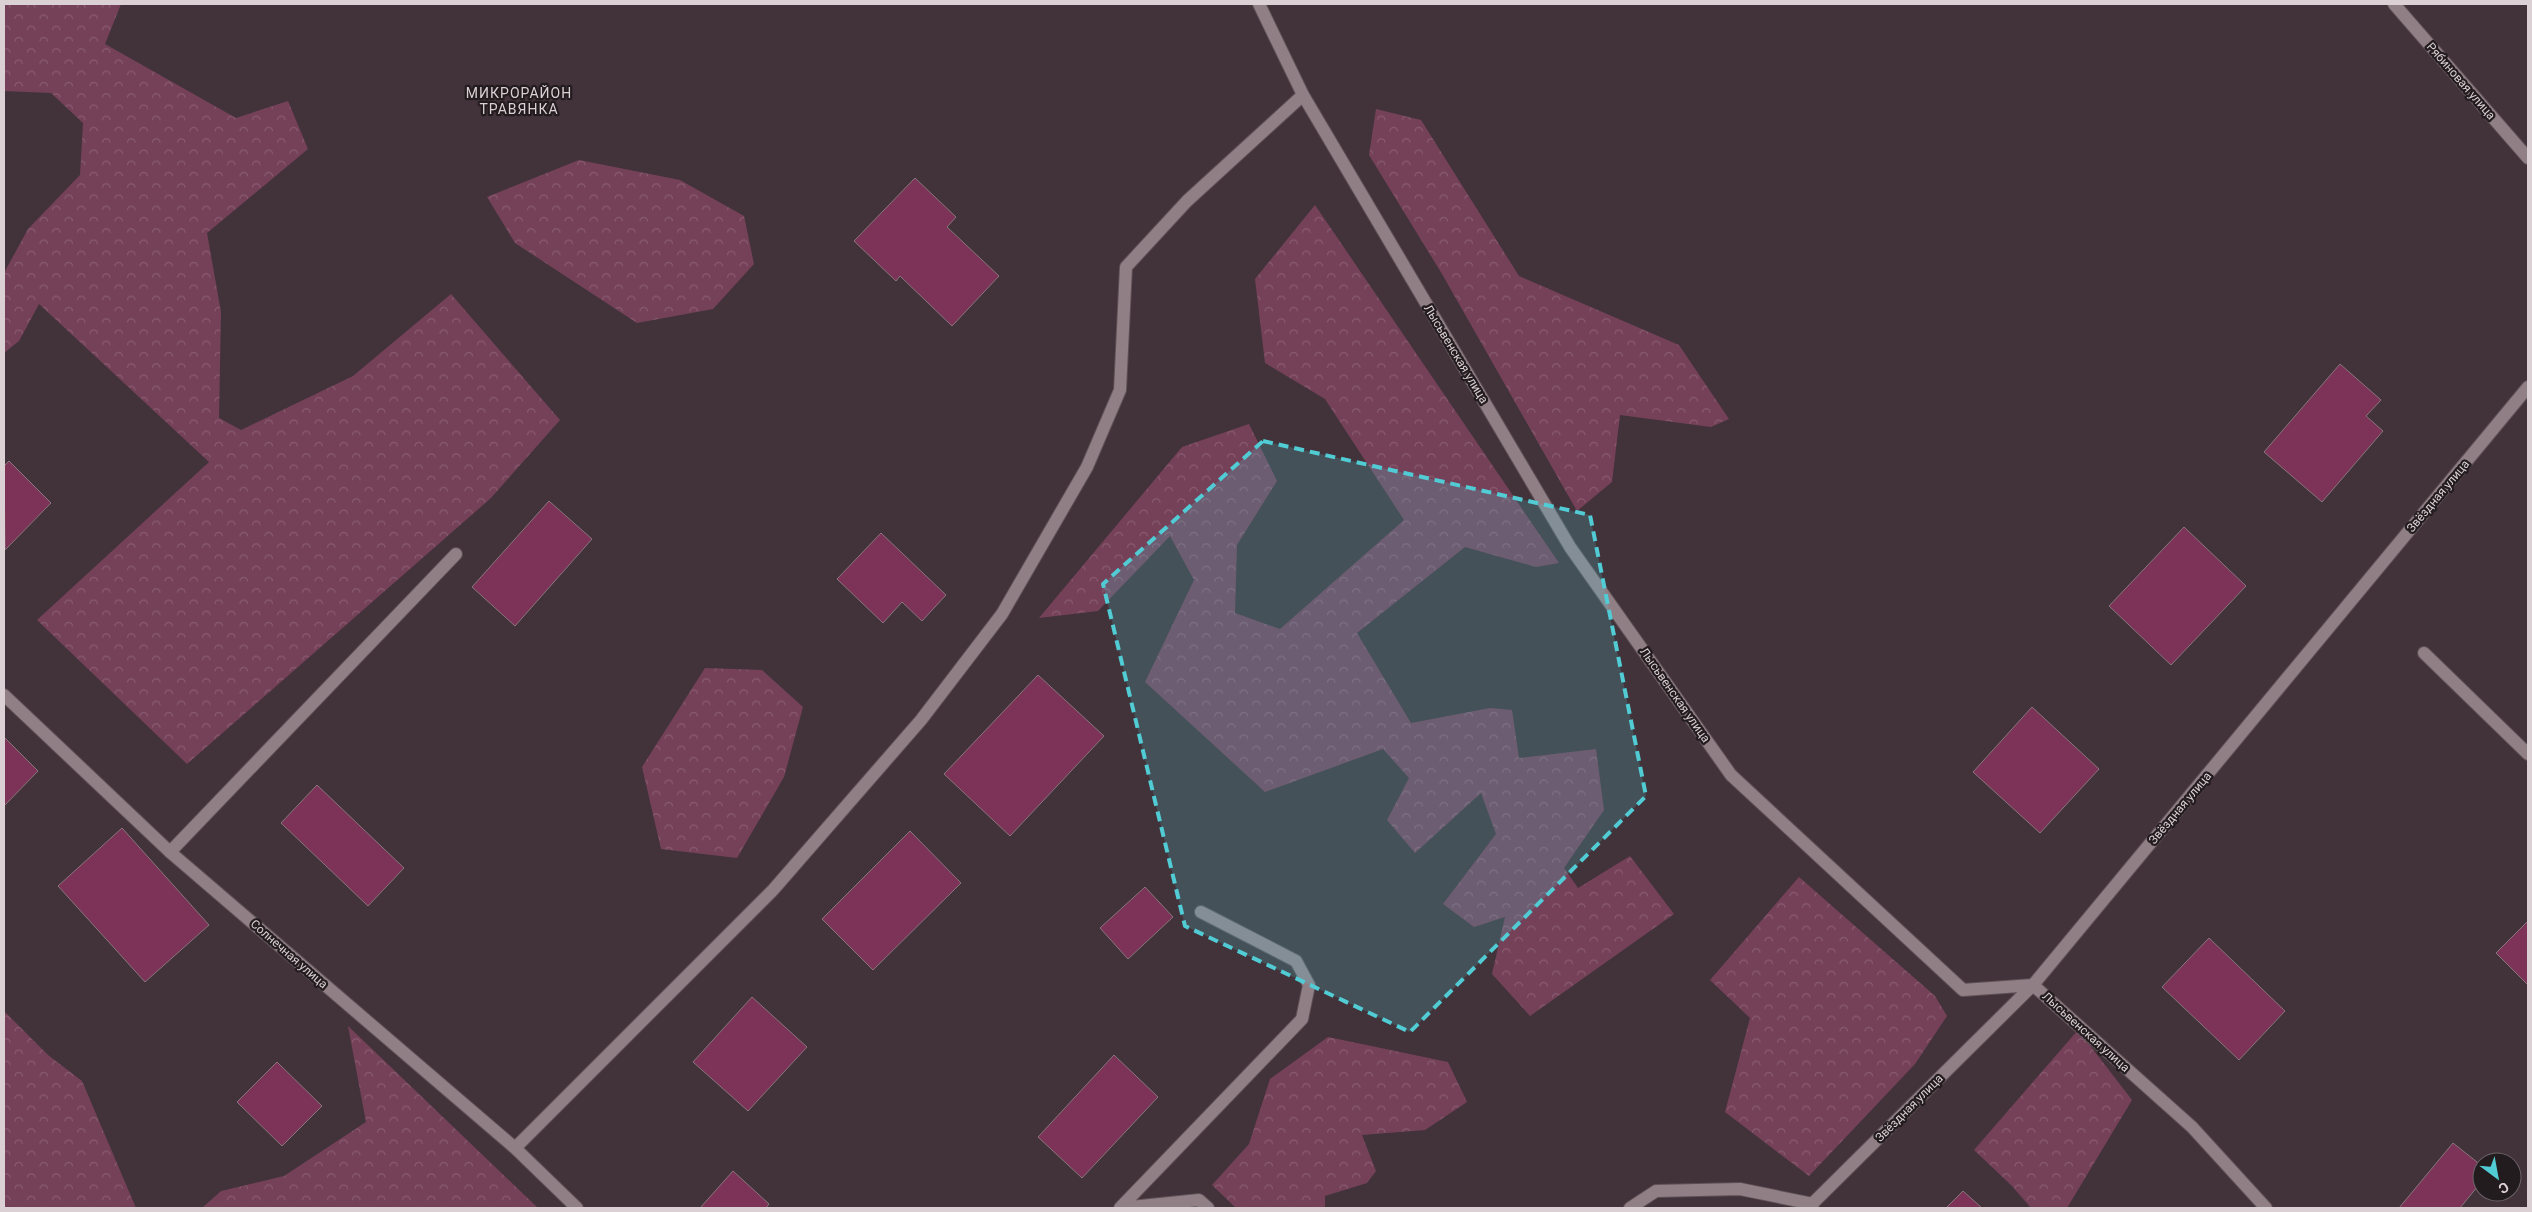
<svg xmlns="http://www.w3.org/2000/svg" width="2532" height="1212" font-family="Roboto,sans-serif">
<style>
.forest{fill:url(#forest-crowns)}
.building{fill:#7c3357;stroke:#88767d}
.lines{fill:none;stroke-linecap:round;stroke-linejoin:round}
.lane-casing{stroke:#5e5156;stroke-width:14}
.street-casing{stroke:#5e5156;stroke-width:14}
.lane{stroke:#917f86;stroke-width:12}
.street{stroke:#917f86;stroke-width:12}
.marked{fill:#51ccd5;fill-opacity:0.2;stroke:#51ccd5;stroke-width:4;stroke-dasharray:10 6;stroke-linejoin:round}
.labels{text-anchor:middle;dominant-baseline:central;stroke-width:4.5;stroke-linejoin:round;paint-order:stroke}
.street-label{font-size:12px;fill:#dbd1d5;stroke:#231c1f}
.neighbourhood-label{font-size:14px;letter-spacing:1px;fill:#dbd1d5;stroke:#231c1f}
</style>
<defs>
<pattern id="forest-crowns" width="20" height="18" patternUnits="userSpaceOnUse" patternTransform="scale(1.25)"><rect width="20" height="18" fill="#754159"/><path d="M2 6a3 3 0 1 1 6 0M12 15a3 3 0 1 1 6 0" fill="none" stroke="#885b70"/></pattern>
</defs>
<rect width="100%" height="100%" fill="#423239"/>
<path class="forest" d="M4,4H121L105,44L236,118L288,101L308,149L207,233L221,312L219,418L241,430L353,376L451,294L560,420L491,498L187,764L37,620L209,462L39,304L19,341L4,353V273L28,229L80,175L83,123L51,93L4,91Z
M1376,109L1421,120L1519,276L1679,345L1729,419L1711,427L1620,415L1612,482L1577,511L1442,274L1369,155Z
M579,160L680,180L744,216L754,264L713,309L637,323L515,243L487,197Z
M1315,205L1559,563L1536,567L1465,547L1357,633L1411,723L1490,708L1512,710L1519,758L1596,749L1604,810L1564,868L1578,888L1630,856L1674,914L1530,1016L1492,974L1505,917L1474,927L1443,904L1496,834L1481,793L1415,853L1387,820L1409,778L1383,749L1265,792L1145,682L1194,580L1170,536L1098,611L1039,618L1182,447L1249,424L1277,481L1237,545L1235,613L1280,629L1404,520L1325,399L1265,363L1255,279Z
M705,668L762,670L803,707L784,777L737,858L661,849L642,767Z
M1799,877L1935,996L1947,1016L1915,1064L1809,1176L1725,1112L1750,1018L1710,980Z
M4,1011L48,1055L82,1081L136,1208H4Z
M348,1026L538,1208H202L221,1191L284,1176L366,1122Z
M2078,1030L2132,1100L2067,1208H2031L2012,1186L1974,1150Z
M1328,1037L1448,1062L1467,1102L1425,1130L1362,1135L1376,1171L1367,1183L1325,1196V1208H1236L1212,1185L1249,1144L1270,1079Z"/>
<path class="building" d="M915,178L956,217L947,227L999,276L952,326L900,276L896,281L854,241Z
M2340,364L2381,400L2366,416L2383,431L2322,502L2264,452Z
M9,461L51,503L5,550L4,466Z
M549,501L592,539L515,626L472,587Z
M2184,527L2246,586L2171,665L2109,606Z
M881,533L946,595L922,621L902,602L883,623L837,579Z
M1038,675L1104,736L1010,836L944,774Z
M2032,707L2099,769L2040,833L1973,772Z
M4,737L38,771L4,806Z
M317,785L404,868L368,906L281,823Z
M122,828L209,925L145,982L58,886Z
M910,831L961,883L873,970L822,919Z
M1145,887L1173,917L1128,959L1100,928Z
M2528,921V985L2496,953Z
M2209,938L2285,1011L2239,1060L2162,987Z
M752,997L807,1047L748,1111L693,1062Z
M1114,1055L1158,1097L1082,1178L1038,1137Z
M277,1062L322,1106L282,1146L237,1102Z
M2453,1143L2482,1166V1181L2460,1208H2399Z
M733,1171L769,1204L766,1208H700Z
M1963,1191L1982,1208H1946Z"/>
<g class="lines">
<defs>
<path id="lane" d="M170,852L456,554
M1120,1208L1302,1019L1309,985L1296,961L1201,912
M1121,1208L1199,1200L1208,1208
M1630,1208L1656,1191L1740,1189L1813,1204"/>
<path id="street" d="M1259,4L1303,95L1570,547L1731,775L1963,990L2033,985L2192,1127L2266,1208
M2394,4L2528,158
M2424,653L2528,754
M4,695L170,852L515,1148L577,1208
M515,1148L773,890L921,720L1002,614L1087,467L1120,390L1126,267L1187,201L1303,95
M1808,1208L2033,985L2528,387"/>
</defs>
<use href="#lane" class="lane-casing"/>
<use href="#street" class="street-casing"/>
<use href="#lane" class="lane"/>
<use href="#street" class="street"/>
</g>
<path class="marked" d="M1263,441L1590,515L1646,796L1410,1032L1185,926L1103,584Z"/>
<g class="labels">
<g class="street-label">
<text transform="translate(2461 81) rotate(49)">Рябиновая улица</text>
<text transform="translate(1456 354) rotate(59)">Лысьвенская улица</text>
<text transform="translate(2438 496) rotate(-50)">Звёздная улица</text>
<text transform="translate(1675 695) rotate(55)">Лысьвенская улица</text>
<text transform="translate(2180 808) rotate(-50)">Звёздная улица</text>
<text transform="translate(289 954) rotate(41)">Солнечная улица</text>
<text transform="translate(2086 1032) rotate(42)">Лысьвенская улица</text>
<text transform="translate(1909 1108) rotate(-45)">Звёздная улица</text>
</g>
<g class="neighbourhood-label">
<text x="519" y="93">МИКРОРАЙОН<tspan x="519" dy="16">ТРАВЯНКА</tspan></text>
</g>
</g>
<rect width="2532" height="1212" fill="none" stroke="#dbd1d5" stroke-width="10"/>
<g transform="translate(2497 1177) rotate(148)"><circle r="24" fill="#231c1f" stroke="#6d6468"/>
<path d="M0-4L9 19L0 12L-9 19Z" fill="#51ccd5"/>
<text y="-8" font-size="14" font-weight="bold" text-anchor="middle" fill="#dbd1d5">С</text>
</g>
</svg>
